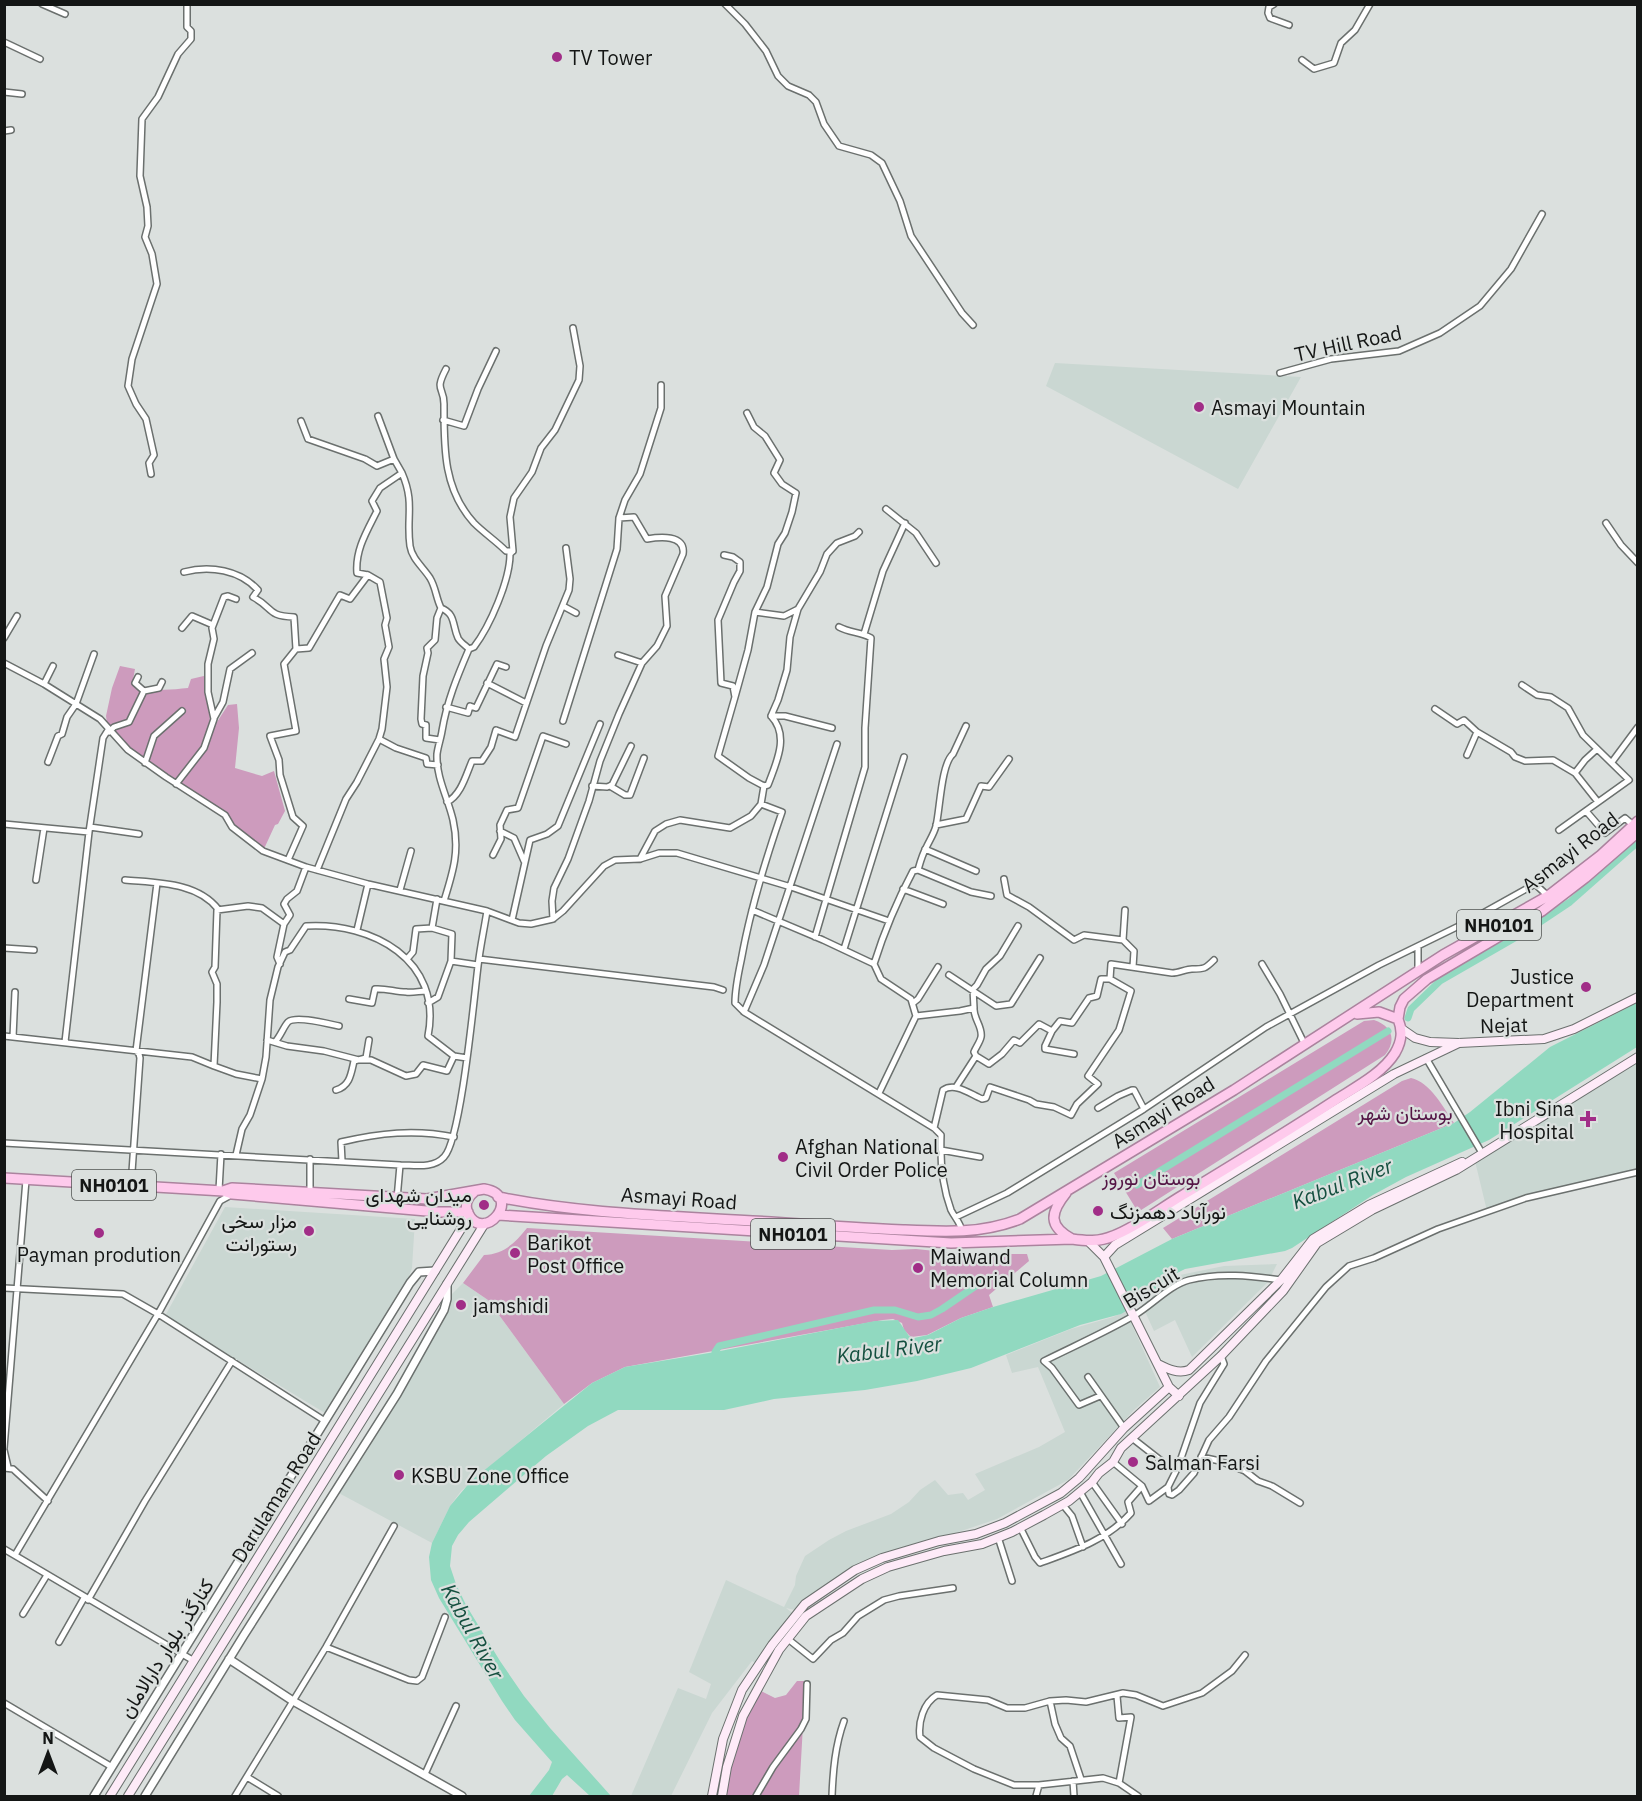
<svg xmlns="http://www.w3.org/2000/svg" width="1642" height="1801" font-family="'IBM Plex Sans',Vazirmatn,sans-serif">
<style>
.built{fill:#cad7d2}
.green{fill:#cd9bbd}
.water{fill:#91d9c0}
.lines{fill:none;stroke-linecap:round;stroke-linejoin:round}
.canal{stroke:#91d9c0;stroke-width:7}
.minor-casing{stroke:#6b706e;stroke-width:8}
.tertiary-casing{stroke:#6b706e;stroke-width:10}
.secondary-casing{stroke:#6b706e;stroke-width:10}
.trunk-casing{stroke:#ab839e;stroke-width:12}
.minor{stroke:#fff;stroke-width:5}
.tertiary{stroke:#fff;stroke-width:7}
.secondary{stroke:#feebf8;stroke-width:8}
.trunk{stroke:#fecaec;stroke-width:9}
.poi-dot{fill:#a12d87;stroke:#dbe0de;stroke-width:2}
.labels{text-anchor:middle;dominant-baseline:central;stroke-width:4.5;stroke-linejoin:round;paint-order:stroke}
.shield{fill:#dbe0de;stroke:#505351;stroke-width:1.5}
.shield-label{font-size:18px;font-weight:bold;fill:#141615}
.poi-label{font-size:20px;fill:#141615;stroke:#dbe0de;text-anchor:start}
.street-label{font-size:20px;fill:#141615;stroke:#dbe0de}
.park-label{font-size:20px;fill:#541545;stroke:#dbe0de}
.water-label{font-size:21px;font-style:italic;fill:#144f3f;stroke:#dbe0de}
</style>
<rect width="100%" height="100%" fill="#dbe0de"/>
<path class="built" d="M1055,363L1301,377L1238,489L1046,386Z
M1637,1057V1172L1599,1180L1487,1211L1474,1157Z
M225,1207L415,1219L412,1268L406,1285L325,1413L165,1316Z
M1277,1264L1268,1282L1192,1357L1175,1320L1154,1331L1142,1305L1175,1276L1224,1266Z
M463,1283L488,1300L564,1404L461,1491L450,1506L432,1543L335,1491L397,1394L447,1299Z
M1129,1310L1133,1327L1160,1387L1134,1410L1068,1480L997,1519L851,1568L795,1610L786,1608L795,1615L758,1664L752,1661L712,1713L671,1796H631L678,1688L706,1699L711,1684L689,1672L726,1580L784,1607L795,1585L796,1576L805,1556L829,1540L846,1531L891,1514L909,1502L920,1490L935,1480L948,1495L963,1493L968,1500L985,1490L975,1474L1039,1447L1065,1432L1038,1367L1012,1373L1006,1355L1071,1329L1113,1317Z"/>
<path class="green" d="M120,666L135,669L133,680C150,693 168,690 188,688L191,679L208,675L210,722H217L228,705L237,704L239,728L235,768L262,776L274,771L285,811L278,824L275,825L263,851L244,839L228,818L128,750L108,730L106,716L112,688Z
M1374,1020C1392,1026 1397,1040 1385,1055L1138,1212L1114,1173L1364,1021Z
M1411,1078C1430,1082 1443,1107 1454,1123L1172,1239L1163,1228L1402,1081Z
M527,1228L892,1250L916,1249L964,1254H1027L1029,1261L989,1295L993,1307L961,1318L927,1335L911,1337L904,1330L902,1323L893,1319L883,1320L625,1367L592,1383L564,1404L488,1300L463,1283L484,1255C504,1254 515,1243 527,1228Z
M797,1681H804L805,1690L799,1796H722L727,1767L757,1689L775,1698L786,1695Z"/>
<path class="water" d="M1637,1003V1047L1489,1140L1406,1177L1373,1195L1292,1248L1285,1251L1185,1269L1167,1278L1139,1304L1121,1314L1080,1325L971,1368L917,1381L865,1390L774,1399L724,1410H618L588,1426L546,1456L469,1522L458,1535L452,1546L450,1566L456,1584L466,1605L500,1661L524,1696L550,1728L611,1796H590L567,1775L562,1779L552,1796H529L549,1770L552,1762L515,1720L502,1701L439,1598L431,1580L429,1557L432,1543L450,1506L471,1481L592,1383L625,1367L715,1352L875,1321L898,1320L909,1336L914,1338L928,1335L961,1318L993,1307L1101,1276L1172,1239L1454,1123L1470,1112L1550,1047Z"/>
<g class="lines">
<path class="canal" d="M1408,1018L1411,1009L1440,981L1525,932L1570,902L1638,842
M1137,1185L1388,1031
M717,1359L715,1352L719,1346L874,1310H895L918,1317L931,1315L942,1309L983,1281"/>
<defs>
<path id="minor" d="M42,4L65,14
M725,4L745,24L766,51L778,76L788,86L809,95L816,102L824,124L839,146L871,155L882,163L900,201L911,236L962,313L973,325
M1274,4L1269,7L1268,13L1270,18L1289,25
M4,42L40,59
M1302,60L1314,69L1334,63L1341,43L1355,30L1370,4
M4,92L22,94
M4,131L11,130
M446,369C434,392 444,386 444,404C444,447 443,489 474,523C484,533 496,541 506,551H513
M1280,373L1331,359L1399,351L1440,333L1480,306L1511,269L1542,214
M378,416L394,459L402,473
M443,420L464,426L478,389L496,351
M301,421L308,439L365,459L377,466L394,459
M151,474L149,463L154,455L146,419L136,404L128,386L132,359L157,284L152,254L145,237L148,226L147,207L140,176L142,119L158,97L178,54L191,39V31L187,27V4
M886,509L916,533L936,563
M1606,523L1621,545L1638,563
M724,555L733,557L740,562V571L734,582L718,620L721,683L733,686L735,697L718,756L749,778L764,786
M184,572C210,565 240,570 258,590L253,597C274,608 266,616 294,617L296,649L284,664L296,731L270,736L279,760L280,775L293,817L303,826L288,860
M563,606L576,613
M755,612L784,616L798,609
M182,628L192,616L213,625
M864,634L883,571L905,523
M4,638L17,616
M296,649L309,648L340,595L350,599L368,575
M618,655L642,663
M4,663L44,684L100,719L128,750L166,777L225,815L232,827L263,851L306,867L368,884L487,911L519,923L531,924L553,919L563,911L604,866L615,860L640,859L659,853H677L791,887L889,921
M138,677L135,683L144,691L159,688L162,682
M487,683L526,703
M44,684L53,666
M1522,685L1537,695L1551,697L1568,708L1583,735L1629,780L1559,830
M735,697L748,650L755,612L767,587L778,544L785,533L792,512L796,493L782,484L774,473L780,460L765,436L754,427L747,413
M446,707L468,713L470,706L476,708L497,664L506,667
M1435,709L1457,724L1464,720L1477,732L1511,752L1515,757L1525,761L1553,760L1575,773L1598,802
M771,716H785L832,728
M214,718L223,702L230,669L252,653
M563,721L617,549L619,518L625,500L640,474L661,408V385
M109,732L114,727L129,722L144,691
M379,739L396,748L426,758L427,764L438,765
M440,740L426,738V725L422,724L421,719L423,676L428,653L427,648L435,640L437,618L441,608
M1467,755L1477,732
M48,762L58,736L62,734L67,717L76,704L94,654
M1612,762L1638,727
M145,763L154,736L182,711
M1575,773L1585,760L1597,749
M176,784L204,748L214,719L208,692V664L214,639L212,628L224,597L228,596L236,599
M592,786L607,787L612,785L631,746
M610,786L625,795H630L644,758
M447,802C461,795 466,775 472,761H482L491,747L496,730L515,737L546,646L569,590L570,579L566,548
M761,804L782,812C765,861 750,910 741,961C738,975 735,989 735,1003L744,1012L934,1128L941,1135C940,1161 942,1186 951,1210C955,1218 960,1222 962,1231
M1586,811L1605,833L1625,818L1633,825
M4,824L89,832
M936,825L966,819L981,786L989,787L1009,759
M90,827L139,834
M500,831L514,838L524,861
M925,849L976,871
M493,855L501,839L500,825L507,810L518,808L543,736L566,744
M640,859L655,831L666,824L680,820L730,828L751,816L761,804L764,786L768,785C776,763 790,736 771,716L778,700L787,670L790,637L798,609L820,572L827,554L837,543L855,536L859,532
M317,870L346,799L357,782L379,739L382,729L387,687L384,659L389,647L385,625L387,618L380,582L368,575L357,573C355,550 367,531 377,511L372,501L380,488L402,473C415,503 406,517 410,546C412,559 423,567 430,578C436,588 436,598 441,608C456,614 452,625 458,638C460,642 466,646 469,649
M918,870L971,892L991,896
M1004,879L1007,895L1029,907L1074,940L1084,935L1123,940
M36,880L44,828
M125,880C157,883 197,882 218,909
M903,889L943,904
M400,890L411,851
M444,901C453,872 460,851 453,820C448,798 436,778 437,754C438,746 441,738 442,731C447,701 457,677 469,649L474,647C490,626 510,580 510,554L513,551L510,517L514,498L532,472L541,448L555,430L579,380L580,366L573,328
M752,910L823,940L874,964
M1125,910L1123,940L1134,951L1133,967
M553,919L552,901L554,888L568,859L589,801L600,761L619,714L642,663L657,646L667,626L665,596L683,554C686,534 659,537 647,539L634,517L619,518
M512,920L530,840L547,834L558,826L600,724
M284,924L290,915L284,904L287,899L297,891L306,867
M432,928L452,934L451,961
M357,930L368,884
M815,937L865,767V728L871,638C861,632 850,633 839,627
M4,948L34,950
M844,949L904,757
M407,959L413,952L416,929L432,928L437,899
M479,959L714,987L723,990
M1262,964L1280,994L1305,1045
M1418,970V948
M949,975L996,1006L1011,1004L1040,958
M1110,979L1111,964L1172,973C1179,973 1186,969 1192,969C1204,969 1205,969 1214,960
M349,999L372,1003L375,989C386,988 395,992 406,992C412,993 420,991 426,991
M428,1003L438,997L451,961L478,965
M913,1003L918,999L938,967
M974,1008L973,989L977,985L986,969L1000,956L1018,926
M744,1012L764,965L837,744
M916,1016L960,1011L974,1008C973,1018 983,1027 981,1037C980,1042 976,1047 974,1052L976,1056
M1052,1031L1045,1046V1049L1074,1054
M4,1036L192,1057L214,1066
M13,1037L15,992
M267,1040L287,1046L324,1051L359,1060H371L406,1076L416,1074L423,1065L447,1071L454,1056
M65,1042L89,832L103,738L108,730
M275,1042C280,1037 284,1026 288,1022C295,1015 329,1024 339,1026
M1426,1058L1482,1153
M262,1079L236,1074L214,1066L217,1002V984L212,972L215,967L217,910L248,906L262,908L284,924L277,957L280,964
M336,1090C350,1086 351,1074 354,1061L366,1058L369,1040
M879,1093L916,1016L911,999L881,979L874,964C884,932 897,901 913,871L918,870C920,863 922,855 926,848C929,841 934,834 936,826C940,810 941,764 953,754L966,726
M1098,1108L1118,1096L1132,1090H1134L1144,1109
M934,1128L943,1090C955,1082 970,1094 982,1099L986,1098L990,1087L1029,1100L1036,1104L1054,1107L1071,1115L1077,1104L1098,1084L1088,1076L1119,1030L1131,991L1110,979H1101L1097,996L1089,998L1072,1023L1060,1021L1052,1031L1039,1024L1020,1043L1014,1040L1002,1054L989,1064L976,1056L956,1087
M4,1143L400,1165C415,1165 433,1169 444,1157C461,1140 474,998 478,966C480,948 484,930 487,911
M941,1150L980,1157
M236,1155L242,1129L250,1115L262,1079L266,1057L270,1000L278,967L285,952L290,950L306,926C372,922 443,960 428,1036L454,1056L467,1058
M310,1159V1192
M342,1161L341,1142C379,1133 415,1129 454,1137
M131,1186L140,1058L139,1054L136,1051L157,883
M219,1190L221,1154
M397,1199L400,1165
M956,1217L1007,1193L1144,1109L1266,1027L1379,965L1467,922L1535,884L1548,896
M4,1288L123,1294L158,1314L325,1421
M1221,1356L1224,1364L1200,1403L1178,1467L1168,1487L1169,1494L1172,1495L1179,1490L1194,1473L1209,1440L1229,1417L1266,1361L1326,1287L1349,1266L1374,1258L1438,1229L1526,1198L1638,1172
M1088,1377L1124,1428
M1100,1396L1079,1405L1052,1368L1044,1361C1074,1346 1106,1332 1135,1315C1152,1305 1170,1285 1189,1280C1220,1272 1251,1276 1281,1280
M1132,1438L1164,1463
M4,1448L26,1180
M4,1450L8,1467
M1201,1457L1220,1461L1245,1471L1258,1481L1272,1486L1300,1503
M1113,1462L1142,1486
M4,1468L13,1469L48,1501
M1092,1482L1122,1524
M1080,1492L1121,1564
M1063,1505L1072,1516L1083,1547
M1020,1527L1035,1557L1040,1563C1073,1551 1107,1540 1131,1513L1128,1502L1142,1486L1149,1501L1168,1487
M998,1537L1012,1581
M4,1549L194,1661
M15,1555L158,1314L220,1201L231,1195
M88,1600L145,1501L232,1361
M23,1614L47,1575
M788,1639L813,1659L831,1640L843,1633L858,1616L884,1600L899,1596L953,1588
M59,1642L84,1598
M326,1647L409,1680L417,1681L422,1677L445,1617
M1117,1696L1119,1718L1131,1717L1119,1783
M1050,1701L1055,1724L1061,1738L1070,1746L1081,1779
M4,1703L112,1767
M425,1774L456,1706
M247,1777L278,1796
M1073,1781L1074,1796
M235,1796L326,1647L394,1526
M756,1796L773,1767L801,1729L806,1719L807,1684
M832,1796C833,1771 835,1746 844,1721
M1036,1796L1039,1785
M1138,1796L1119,1783L1103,1778L1039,1785H1014L974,1769L934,1748L920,1737C918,1723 923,1703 937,1695L988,1700L1007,1708H1025L1050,1701L1066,1700L1086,1702L1123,1693L1136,1695L1163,1706L1202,1693L1232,1671L1245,1655"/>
<path id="tertiary" d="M229,1659L293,1701L462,1796
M94,1796L410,1283L419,1272L435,1271
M145,1796L244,1635L397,1394L444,1310L447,1299V1284"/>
<path id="secondary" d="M1402,1029L1415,1038L1430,1042L1459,1043L1544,1039L1574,1029L1638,997
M1088,1241L1104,1257L1169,1387L1179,1396
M1104,1257L1115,1245L1394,1074L1459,1043
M1158,1364C1168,1369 1178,1374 1189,1370L1281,1280L1313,1239L1369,1205L1462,1162
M110,1796L469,1216
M128,1796L485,1223
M712,1796L723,1739L742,1690L772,1645L805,1604L855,1570L882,1558L939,1541L976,1534L1005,1523L1061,1493L1079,1478L1124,1428L1169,1387
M722,1796L727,1767L743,1716L779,1650L806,1616L862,1579L888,1567L944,1551L982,1544L1012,1532L1044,1515L1069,1501L1092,1482L1099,1473L1113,1462L1121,1448L1221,1356L1283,1291L1317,1243L1372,1210L1456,1170L1638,1057"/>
<path id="trunk" d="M1398,1019L1400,1007L1404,999L1427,979L1542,911L1585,878L1638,832
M4,1178L223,1191L232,1194L438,1212H468
M223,1191L232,1188L427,1199L484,1189C525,1196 483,1245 468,1213C464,1205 468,1197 474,1192
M1066,1193C1050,1213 1048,1226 1072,1239
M498,1197C587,1215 680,1216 771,1222C815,1225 859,1228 903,1230C945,1232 981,1234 1020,1219L1234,1090L1443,955L1548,896L1601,855L1638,821
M498,1215L951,1243L1072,1239C1086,1241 1099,1242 1113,1236C1137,1227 1161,1208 1183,1195C1234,1164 1285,1133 1334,1101C1354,1088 1382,1074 1395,1053C1402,1041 1403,1031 1398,1019L1379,1012L1357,1014"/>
</defs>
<use href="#minor" class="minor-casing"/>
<use href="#tertiary" class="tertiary-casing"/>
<use href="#secondary" class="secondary-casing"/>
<use href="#trunk" class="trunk-casing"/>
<use href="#minor" class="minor"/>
<use href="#tertiary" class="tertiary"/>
<use href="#secondary" class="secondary"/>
<use href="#trunk" class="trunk"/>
</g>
<g class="poi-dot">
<circle cx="557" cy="57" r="6"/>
<circle cx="1199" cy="407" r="6"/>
<circle cx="1586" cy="987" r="6"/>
<path d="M1585 1110h6v6h6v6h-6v6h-6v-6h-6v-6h6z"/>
<circle cx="783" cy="1157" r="6"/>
<circle cx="484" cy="1205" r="6"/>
<circle cx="1098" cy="1211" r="6"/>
<circle cx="309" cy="1231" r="6"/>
<circle cx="99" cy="1233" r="6"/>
<circle cx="515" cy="1253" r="6"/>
<circle cx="918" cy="1268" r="6"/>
<circle cx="461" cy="1305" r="6"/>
<circle cx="1133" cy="1462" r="6"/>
<circle cx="399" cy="1475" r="6"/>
</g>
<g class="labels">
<g class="shield">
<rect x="1457" y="910" width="84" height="30" rx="4.5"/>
<rect x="72" y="1170" width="84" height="30" rx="4.5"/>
<rect x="751" y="1219" width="84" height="30" rx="4.5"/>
</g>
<g class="shield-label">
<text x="1499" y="925">NH0101</text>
<text x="114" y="1185">NH0101</text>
<text x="793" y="1234">NH0101</text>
</g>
<g class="poi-label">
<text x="569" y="57">TV Tower</text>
<text x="1211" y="407">Asmayi Mountain</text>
<text x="1574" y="976" text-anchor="end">Justice<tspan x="1574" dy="23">Department</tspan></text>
<text x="1574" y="1108" text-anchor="end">Ibni Sina<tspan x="1574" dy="23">Hospital</tspan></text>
<text x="795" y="1146">Afghan National<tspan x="795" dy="23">Civil Order Police</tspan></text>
<text x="472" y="1194" text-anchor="end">میدان شهدای<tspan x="472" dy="23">روشنایی</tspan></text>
<text x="1110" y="1211">نورآباد دهمزنگ</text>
<text x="297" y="1220" text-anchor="end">مزار سخی<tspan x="297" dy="23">رستورانت</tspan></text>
<text x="527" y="1242">Barikot<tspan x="527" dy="23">Post Office</tspan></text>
<text x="99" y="1254" text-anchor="middle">Payman prodution</text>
<text x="930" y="1256">Maiwand<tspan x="930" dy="23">Memorial Column</tspan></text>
<text x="473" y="1305">jamshidi</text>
<text x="1145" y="1462">Salman Farsi</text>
<text x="411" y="1475">KSBU Zone Office</text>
</g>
<g class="street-label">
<text transform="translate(1348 343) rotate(-12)">TV Hill Road</text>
<text transform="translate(1570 852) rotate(-38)">Asmayi Road</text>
<text transform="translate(1504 1025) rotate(-2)">Nejat</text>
<text transform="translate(1163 1112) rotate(-32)">Asmayi Road</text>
<text transform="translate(679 1198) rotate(4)">Asmayi Road</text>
<text transform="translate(1151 1287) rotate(-31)">Biscuit</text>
<text transform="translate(276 1497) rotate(-58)">Darulaman Road</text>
<text transform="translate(166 1648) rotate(-58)">کنارگذر بلوار دارالامان</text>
</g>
<g class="park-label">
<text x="1405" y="1112">بوستان شهر</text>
<text x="1151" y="1177">بوستان نوروز</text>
</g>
<g class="water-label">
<text transform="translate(1342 1183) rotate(-21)">Kabul River</text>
<text transform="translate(889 1349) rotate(-7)">Kabul River</text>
<text transform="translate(473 1631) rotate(61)">Kabul River</text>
</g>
</g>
<rect width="1642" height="1801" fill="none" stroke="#141615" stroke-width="12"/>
<g transform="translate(48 1753)" stroke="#dbe0de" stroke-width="4.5" paint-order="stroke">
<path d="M0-4.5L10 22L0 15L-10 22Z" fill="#141615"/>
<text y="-9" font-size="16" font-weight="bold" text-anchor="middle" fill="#141615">N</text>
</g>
</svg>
